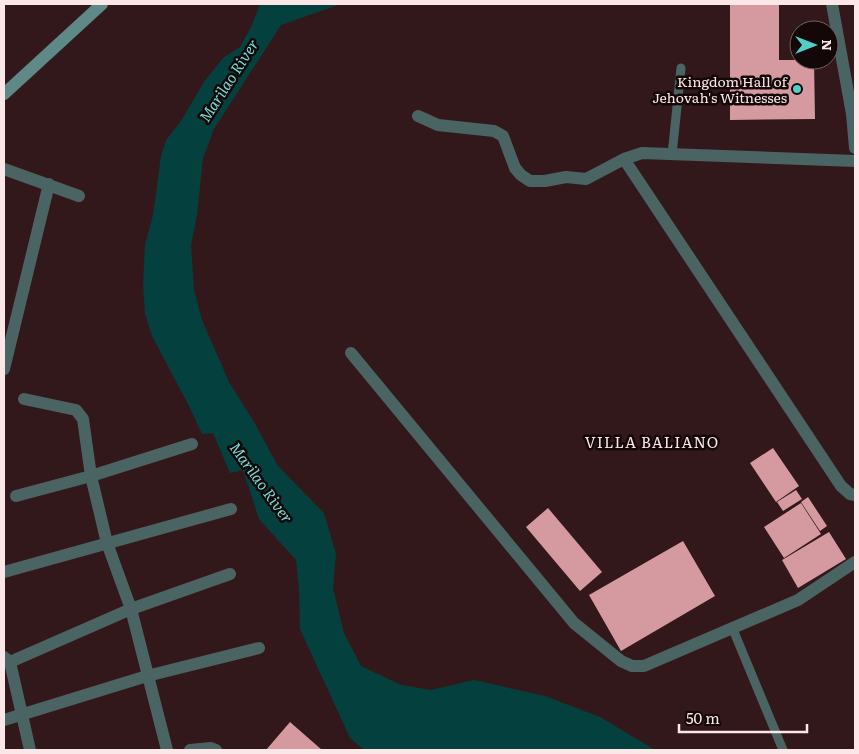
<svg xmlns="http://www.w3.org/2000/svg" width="859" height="754" font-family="Literata,serif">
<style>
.water{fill:#04403e}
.building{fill:#d49aa0}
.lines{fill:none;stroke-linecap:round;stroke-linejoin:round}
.lane{stroke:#496462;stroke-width:9}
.street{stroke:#496462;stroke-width:12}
.secondary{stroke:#5e8986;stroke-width:12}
.poi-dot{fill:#54cdc7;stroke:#130708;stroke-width:2}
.labels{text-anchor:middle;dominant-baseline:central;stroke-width:5;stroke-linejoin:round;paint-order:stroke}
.poi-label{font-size:14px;fill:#fbe7e8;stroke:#130708;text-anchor:end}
.water-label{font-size:15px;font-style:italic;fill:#72ded7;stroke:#130708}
.neighbourhood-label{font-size:15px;letter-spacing:1px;fill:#fbe7e8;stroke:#130708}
</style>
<rect width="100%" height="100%" fill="#33181b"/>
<path class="water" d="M260,4H341L281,25L214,129L203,158L197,216L191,245L194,290L202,320L229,382L254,422L278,466L324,513L336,554L333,588L344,633L361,666L401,685L431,690L474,680L545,696L600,717L655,750H364L350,738L300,629L299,589L296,560L259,519L243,470L230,473L213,433L202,434L189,406L152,336L145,314L143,284L145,245L153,215L161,156L166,140L181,121L204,82L223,58L240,47L252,25Z"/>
<path class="building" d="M730,4H779V60H814L815,119L730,120Z
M773,448L799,486L776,502L750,463Z
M796,490L802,499L783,511L777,502Z
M808,497L827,526L820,531L801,502Z
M801,503L821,534L784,558L764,527Z
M548,508L602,572L580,591L526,527Z
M829,532L846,559L798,588L782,560Z
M683,541L715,596L621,651L589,595Z
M290,722L322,750H266Z"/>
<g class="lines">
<path class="lane" d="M672,155L681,68
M732,627L783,750"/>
<path class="street" d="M832,4L852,114L855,148
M418,116L438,125L494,131L503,136L515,168L521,175L530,181H545L566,177L586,179L624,159L642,153L855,161
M624,159L841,486L850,494L855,495
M4,169L79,196
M351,353L574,623L621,661L632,666H644L798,600L855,562
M4,369L49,184
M24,399L76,410L83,419L91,476L107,543L131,609L167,750
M16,496L91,476L192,444
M4,572L231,509
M4,657L10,662L30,750
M10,662L131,609L230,574
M4,720L147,676L259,648
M190,750L211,748L216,750"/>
<path class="secondary" d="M4,94L102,4"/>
</g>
<circle class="poi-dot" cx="797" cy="89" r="5"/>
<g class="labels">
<g class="poi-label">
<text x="787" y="81">Kingdom Hall of<tspan x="787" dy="16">Jehovah's Witnesses</tspan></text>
</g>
<g class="water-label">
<text transform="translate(228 80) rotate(-57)">Marilao River</text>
<text transform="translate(262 482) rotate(54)">Marilao River</text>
</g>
<g class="neighbourhood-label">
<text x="652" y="441">VILLA BALIANO</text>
</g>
</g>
<rect width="859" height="754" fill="none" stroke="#fbe7e8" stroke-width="10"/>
<g transform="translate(814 45) rotate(90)"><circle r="24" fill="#130708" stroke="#706162"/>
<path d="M0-4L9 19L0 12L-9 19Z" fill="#54cdc7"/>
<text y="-8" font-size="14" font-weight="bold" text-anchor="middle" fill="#fbe7e8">N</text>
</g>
<path d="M679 724v8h128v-8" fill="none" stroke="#fbe7e8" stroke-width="2.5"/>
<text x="686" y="724" font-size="15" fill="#fbe7e8" stroke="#130708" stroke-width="4" paint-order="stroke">50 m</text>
</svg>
